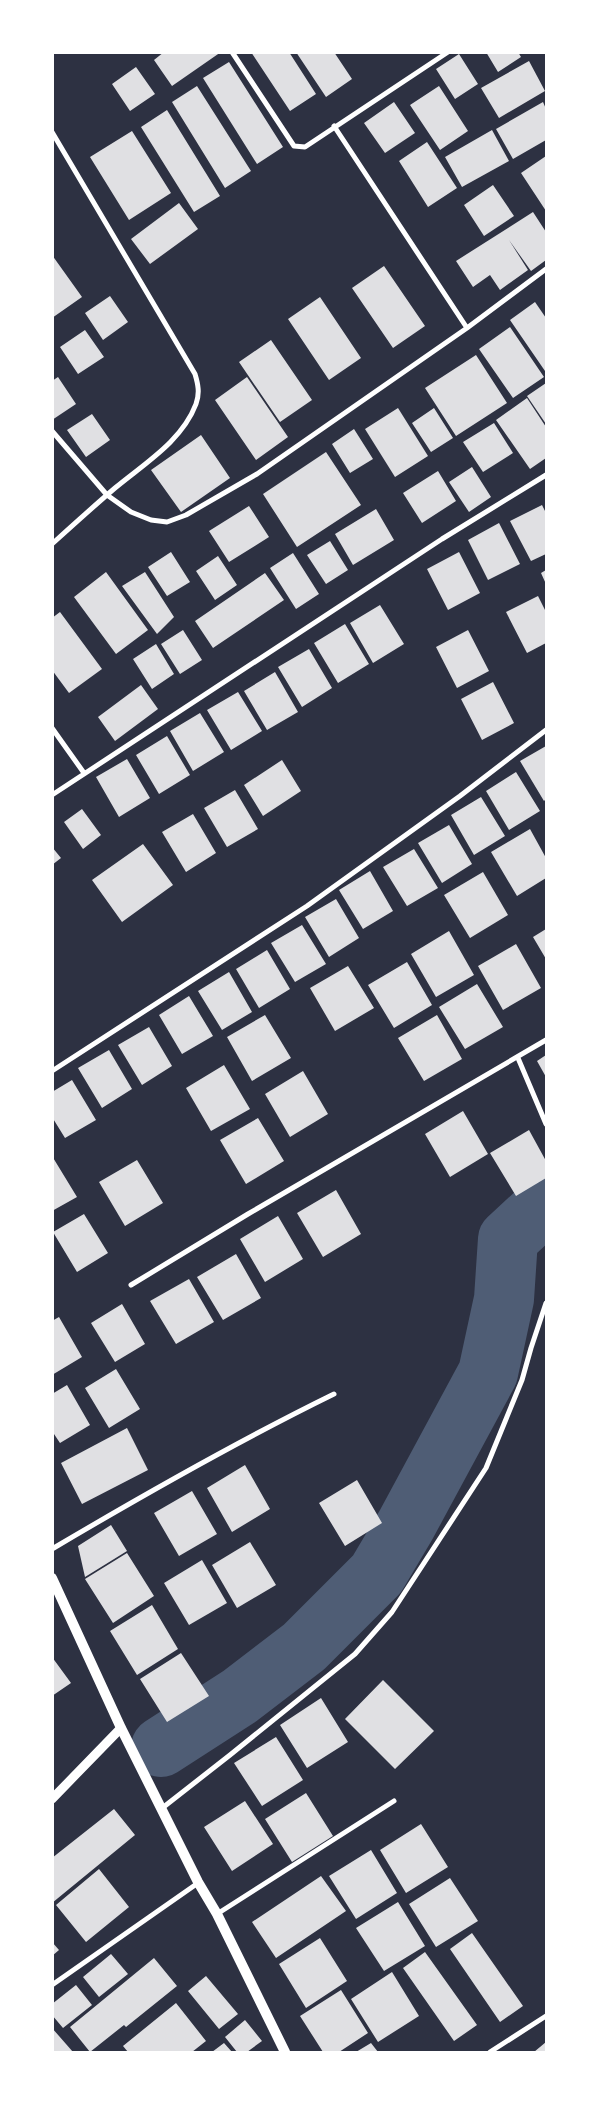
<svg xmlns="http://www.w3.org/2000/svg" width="599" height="2105" font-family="'Noto Sans',sans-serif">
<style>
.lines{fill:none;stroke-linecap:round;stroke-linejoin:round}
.river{stroke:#4f5d75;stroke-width:60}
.building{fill:#e0e0e3}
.minor{stroke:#fff;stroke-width:5}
.tertiary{stroke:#fff;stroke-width:9}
.secondary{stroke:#fff;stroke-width:10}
</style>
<rect width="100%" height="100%" fill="#2d3142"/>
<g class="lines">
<path class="river" d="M161,1747L240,1696L304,1647L377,1574L406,1525L488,1373L504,1299L508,1239L546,1204"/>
</g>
<path class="building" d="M164,52H221L172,86L154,60Z
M251,52H289L316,94L290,111Z
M296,52H334L352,79L326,97Z
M486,52H518L521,57L498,72Z
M459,54L478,84L455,99L436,69Z
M529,61L545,91L499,118L481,88Z
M229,62L283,147L257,164L203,78Z
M136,67L155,94L130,111L112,84Z
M197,86L251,171L225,188L172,102Z
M439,86L468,131L440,150L410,105Z
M394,102L415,133L385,153L364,123Z
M543,102L546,109V140L513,159L496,129Z
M167,110L220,196L194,212L141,127Z
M492,130L509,161L462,187L445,157Z
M132,131L171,193L129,220L90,157Z
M427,142L457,188L428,207L399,161Z
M546,156V211L521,173Z
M493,185L514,216L484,236L464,205Z
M179,203L198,229L150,264L131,239Z
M533,212L546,232V260L531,271L509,240L528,270L500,290L490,275L473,287L456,261Z
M52,255L82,297L52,318Z
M384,266L425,326L393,348L352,288Z
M110,296L128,322L103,340L85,313Z
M320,297L361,358L329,380L288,319Z
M535,302L546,318V369L545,371L510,320Z
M510,327L544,377L513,398L479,349Z
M85,330L104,357L78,374L60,347Z
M271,340L312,400L280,422L239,362Z
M476,355L507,403L456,436L425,388Z
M58,377L76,404L52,420V381Z
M247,377L288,437L256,460L215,400Z
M546,383V424L527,396Z
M527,398L546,427V458L530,469L496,420Z
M398,408L428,456L395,477L365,429Z
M434,408L453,438L431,452L412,423Z
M92,414L110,440L86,457L67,430Z
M494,423L513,453L483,472L463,442Z
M354,429L373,459L350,473L332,444Z
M201,435L230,478L181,512L151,470Z
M326,452L361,505L297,547L263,494Z
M472,467L491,497L469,512L449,482Z
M438,471L456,501L422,523L403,493Z
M542,505L546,513V554L531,561L510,521Z
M249,506L269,537L229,562L209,531Z
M376,509L394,540L353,565L335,534Z
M499,523L520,564L488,580L468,540Z
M330,541L348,570L326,584L307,555Z
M171,552L190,582L167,596L148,567Z
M459,552L480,593L448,610L427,569Z
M293,553L319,594L296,609L270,568Z
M218,556L237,585L215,600L196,571Z
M546,570V584L541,573Z
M106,572L148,630L116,654L74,597Z
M145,572L174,617L157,634L122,586Z
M265,573L284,600L213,648L195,621Z
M538,596L546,612V643L527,653L506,612Z
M380,605L404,644L373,663L350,623Z
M60,612L102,669L69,693L52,670V618Z
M345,624L369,664L338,683L314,643Z
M183,630L202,660L180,674L161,644Z
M468,630L489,671L457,688L436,647Z
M156,644L174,674L152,689L133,659Z
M309,649L332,688L302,707L278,667Z
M275,672L298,712L267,730L244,691Z
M493,682L514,723L482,740L461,699Z
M141,685L158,709L115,741L98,717Z
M238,692L262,731L231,750L207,710Z
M200,713L224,752L193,771L170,731Z
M167,736L190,775L159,794L136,755Z
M546,746V799L544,801L520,761Z
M127,759L150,798L119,817L96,777Z
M282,760L301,791L263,816L244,785Z
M516,772L540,811L509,830L486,791Z
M235,790L258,829L227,847L204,808Z
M481,797L505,836L474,855L451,815Z
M82,809L101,835L83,849L64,822Z
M193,814L216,853L186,872L162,832Z
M449,825L472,864L442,883L418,843Z
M530,829L546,858V878L517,896L491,852Z
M143,844L173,885L122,922L92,880Z
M52,847L61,858L52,865Z
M414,849L438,888L407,906L383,867Z
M370,871L393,911L363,929L339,890Z
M483,872L508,915L470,938L444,895Z
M336,899L359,938L329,957L305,917Z
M302,925L326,964L295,982L271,943Z
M546,929V959L533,937Z
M449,931L474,975L436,997L411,954Z
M516,944L541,988L503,1010L478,966Z
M267,950L290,989L259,1008L236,969Z
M407,962L432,1005L394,1028L368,985Z
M348,966L374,1008L335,1031L310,988Z
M229,972L252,1012L222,1030L198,991Z
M477,984L503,1027L465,1049L439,1007Z
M189,996L213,1036L182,1054L159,1015Z
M265,1015L291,1058L252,1081L227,1037Z
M437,1015L462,1059L424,1081L398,1038Z
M149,1027L172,1066L142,1085L118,1045Z
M109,1050L132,1089L102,1108L78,1068Z
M546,1055V1077L537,1061Z
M224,1065L250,1109L211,1131L186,1088Z
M303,1071L328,1114L290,1137L265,1094Z
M72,1080L96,1120L65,1138L52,1117V1092Z
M463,1111L488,1154L450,1177L425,1134Z
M258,1118L284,1161L246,1184L220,1140Z
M529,1130L546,1161V1178L516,1196L490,1153Z
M52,1156L77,1197L52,1211Z
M137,1160L163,1203L125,1226L99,1182Z
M336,1190L361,1234L323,1257L297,1213Z
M84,1214L108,1253L77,1272L53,1232Z
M278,1216L303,1259L265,1282L240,1239Z
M236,1254L261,1298L223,1320L197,1277Z
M189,1279L214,1322L176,1344L150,1301Z
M122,1304L145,1344L115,1362L91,1323Z
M59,1317L82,1357L52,1375V1321Z
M116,1369L140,1409L109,1428L85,1388Z
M67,1385L90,1425L60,1443L52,1431V1394Z
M127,1428L148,1470L82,1504L61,1463Z
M245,1465L270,1509L232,1532L207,1488Z
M357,1480L382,1523L345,1546L319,1503Z
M192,1491L217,1534L179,1556L154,1513Z
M111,1525L127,1551L85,1577L78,1546Z
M250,1542L276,1585L237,1608L212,1565Z
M127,1553L154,1596L113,1623L85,1579Z
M202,1560L227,1603L189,1625L164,1583Z
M152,1605L178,1649L137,1675L110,1631Z
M181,1653L209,1696L167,1722L140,1679Z
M52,1657L71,1683L52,1696Z
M383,1680L434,1731L395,1769L345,1719Z
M321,1698L348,1742L307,1768L280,1725Z
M276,1737L303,1780L262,1806L234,1763Z
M306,1793L333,1836L292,1862L265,1819Z
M245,1801L273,1844L232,1871L204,1827Z
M114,1809L135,1835L52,1903V1858Z
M421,1824L448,1867L406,1893L380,1850Z
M371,1850L397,1893L356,1919L329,1876Z
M99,1869L129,1907L86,1942L56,1905Z
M321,1876L346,1911L276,1958L252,1922Z
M450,1878L478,1921L436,1947L409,1904Z
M398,1902L425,1946L384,1971L356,1928Z
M472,1933L523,2006L500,2022L450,1949Z
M320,1938L347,1981L306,2008L279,1964Z
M52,1942L59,1950L52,1956Z
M425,1952L477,2025L454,2041L403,1968Z
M111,1954L128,1974L99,1997L83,1977Z
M154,1958L177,1986L126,2027L124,2025L90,2052L70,2027Z
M392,1972L419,2016L378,2042L351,1999Z
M206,1976L238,2014L219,2029L188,1991Z
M76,1985L92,2005L63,2028L52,2015V2004Z
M341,1990L368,2033L339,2052H323L300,2016Z
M176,2003L206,2041L192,2052H128L123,2046Z
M245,2020L262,2041L247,2052H237L225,2037Z
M52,2028L73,2052H52Z
M546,2042V2052H534Z
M224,2043L232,2052H212Z
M371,2043L378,2052H356Z"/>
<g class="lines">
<path class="minor" d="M232,52L294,146L305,147L448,52
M334,126L467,328
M52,132L195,374C198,384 200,393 196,404C182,441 145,463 115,488C94,506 73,525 52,544
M52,431L107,495L131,512L151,520L167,522L186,515L257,474L467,328L546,269
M52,728L84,773
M52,795L442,539L546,475
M518,1058L546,1124
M52,1071L307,906L460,796L546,730
M131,1285L248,1214L546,1040
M52,1549C145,1494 238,1441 334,1394
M161,1809L230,1755L355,1654L392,1612L486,1468L522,1380L531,1348L546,1303
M217,1914L394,1801
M52,1985L198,1883
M490,2052L546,2016"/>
<path class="tertiary" d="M52,1799L121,1728"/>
<path class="secondary" d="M52,1578L121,1728L198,1882L217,1914L285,2052"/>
</g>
<rect width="599" height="2105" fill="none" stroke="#ffffff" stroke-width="108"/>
</svg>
